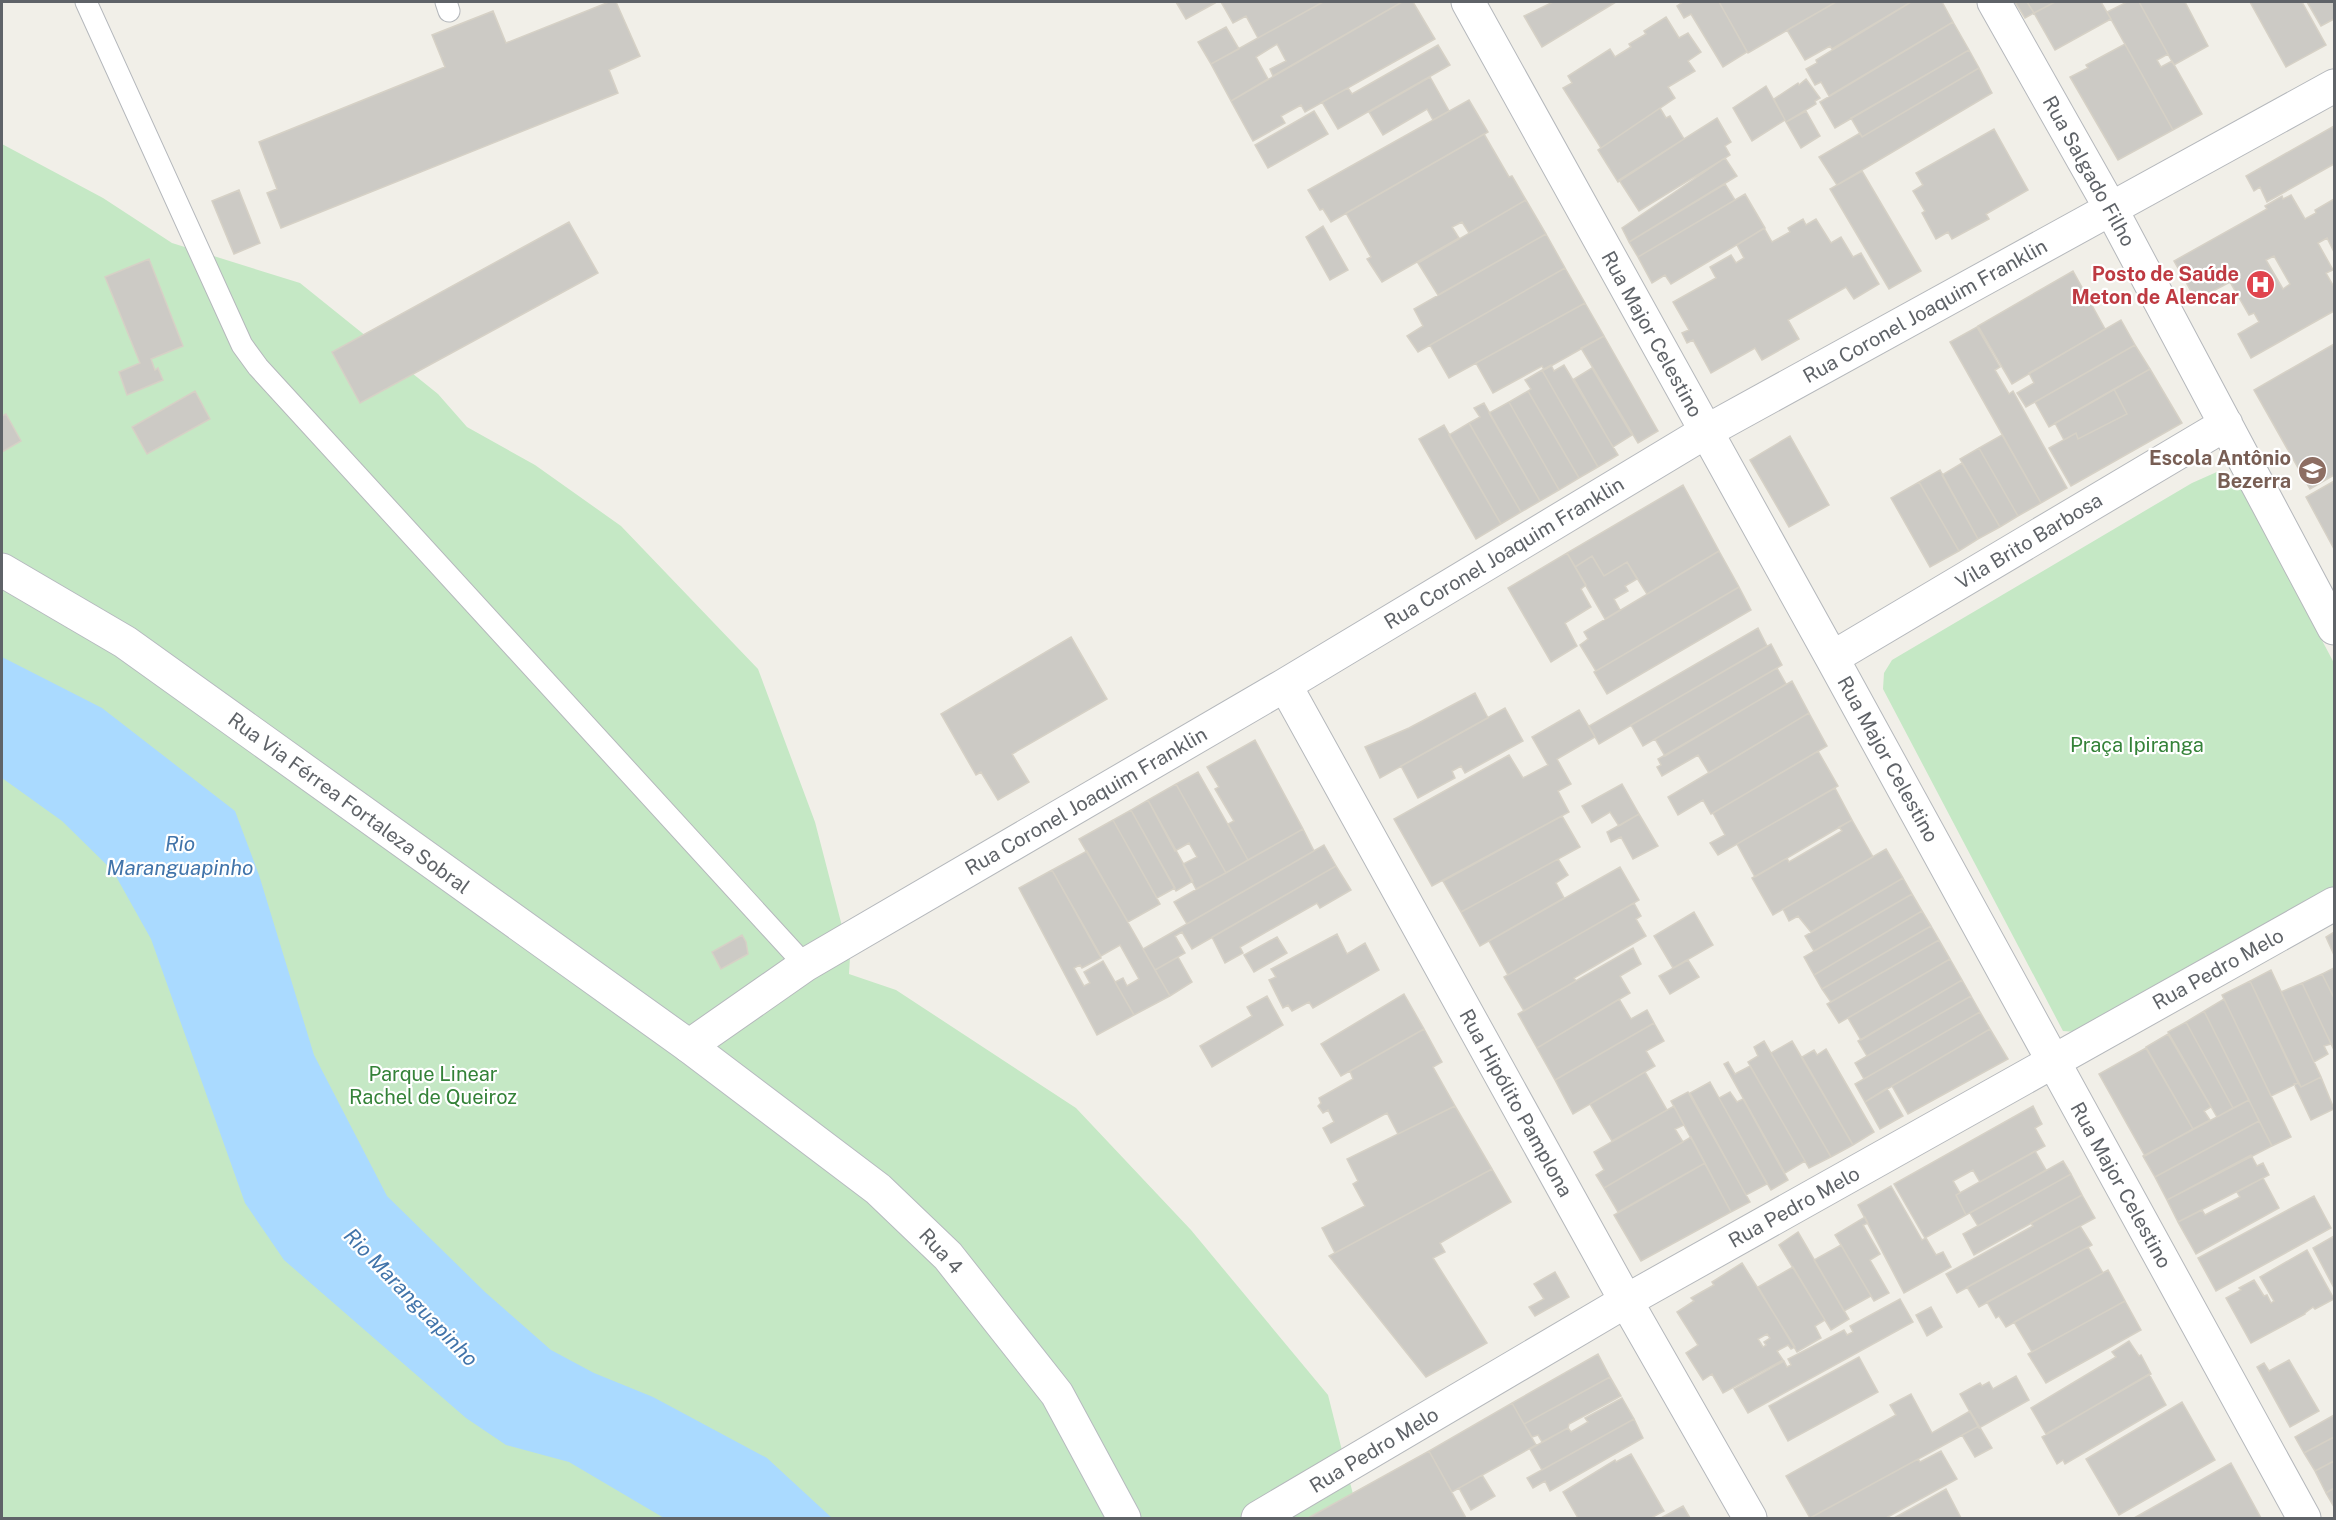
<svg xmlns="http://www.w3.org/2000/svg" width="2336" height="1520" font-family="'Public Sans',sans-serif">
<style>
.green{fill:#c5e8c5}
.water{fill:#aadaff}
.building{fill:#cccac5;stroke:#d6d1c6;stroke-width:1.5;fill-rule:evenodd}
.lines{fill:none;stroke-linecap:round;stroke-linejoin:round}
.lane-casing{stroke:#b5b8bc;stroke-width:23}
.street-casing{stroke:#b5b8bc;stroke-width:35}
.secondary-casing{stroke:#b6babf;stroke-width:35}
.lane{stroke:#fff;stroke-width:21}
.street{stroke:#fff;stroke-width:33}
.secondary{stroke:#fff;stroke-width:33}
.labels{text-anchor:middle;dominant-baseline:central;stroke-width:4.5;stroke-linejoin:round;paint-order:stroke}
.street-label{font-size:20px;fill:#5f6368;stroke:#fff}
.health-label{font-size:20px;font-weight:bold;fill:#be3a42;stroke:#fff;text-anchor:end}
.education-label{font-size:20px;font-weight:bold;fill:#785e54;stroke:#fff;text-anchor:end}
.park-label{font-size:20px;fill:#348238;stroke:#fff}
.water-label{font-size:21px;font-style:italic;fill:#4174aa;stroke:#fff}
</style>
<rect width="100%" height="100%" fill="#f1efe8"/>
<path class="green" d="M2,144L103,198L172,243L300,283L438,394L467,427L535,465L621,526L758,669L815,822L850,957L849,974L896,990L1076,1108L1191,1230L1328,1395L1359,1518H2Z
M2219,471L2237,480L2334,663V892L2076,1032L2063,1031L1883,689L1884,673L1892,660L2192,483Z"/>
<path class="water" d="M2,657L102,708L235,811L259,875L314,1055L387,1196L485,1292L551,1350L594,1373L653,1397L767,1458L832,1518H664L569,1462L506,1445L466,1418L284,1260L245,1203L151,939L113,871L62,821L2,778Z"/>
<path class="building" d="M609,2H616L640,56L609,70L618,93L281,228L267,193L277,189L259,142L445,67L432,35L493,11L506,43Z
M1176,2H1214L1215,3L1186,19Z
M1221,2H1323L1258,38L1246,16L1233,23Z
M1323,2H1402L1273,76L1270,69L1286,61L1277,44L1256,57L1268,79L1231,101L1211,64Z
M1402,2H1413L1435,39L1305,112L1301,105L1281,116L1285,123L1253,141L1231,101Z
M1553,2H1616L1542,47L1524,16Z
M1683,2H1719L1747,52L1723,67L1691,14L1684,18L1677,6Z
M1719,2H1836L1748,53Z
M1836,2H1911L1832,49L1830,46L1805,60L1787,30Z
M1911,2H1942L1953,22L1829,96L1821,82L1815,85L1806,69L1817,63L1816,60Z
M2015,2H2027L2034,13L2025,18Z
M2027,2H2055L2034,13Z
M2055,2H2101L2111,19L2055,50L2034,13Z
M2127,2H2139L2168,54L2157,60L2161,67L2172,61L2202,114L2173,130L2107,12Z
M2139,2H2185L2208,46L2174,65Z
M2250,2H2302L2326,45L2286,67Z
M2307,2H2334V19L2321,26Z
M1666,17L1679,38L1688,33L1701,52L1688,61L1695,71L1668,87L1675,98L1601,148L1563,88L1572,83L1568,76L1610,49L1615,57L1631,47L1629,44L1646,34L1644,31Z
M1953,22L1969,50L1835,128L1820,102Z
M1226,27L1239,49L1211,64L1198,42Z
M2125,44L2173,130L2118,160L2070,77L2088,68L2086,65Z
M1438,45L1450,65L1338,129L1322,102L1348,88L1352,94Z
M1969,50L1979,68L1862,137L1851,118Z
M1979,68L1992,93L1837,185L1819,157L1860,133L1862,137Z
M1430,77L1449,111L1433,120L1427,109L1383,135L1369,112Z
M1806,79L1820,98L1815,101L1816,104L1786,122L1774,99L1798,83L1799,85Z
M1766,86L1785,120L1752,141L1733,108Z
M1469,100L1488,132L1331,222L1323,209L1320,210L1308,190Z
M1660,108L1666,118L1670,116L1684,139L1618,182L1598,150Z
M1314,111L1328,134L1268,168L1255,145Z
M1806,111L1820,136L1801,148L1786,122Z
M1717,118L1731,142L1725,146L1730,155L1639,211L1619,180Z
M2334,126V164L2267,202L2260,187L2254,191L2246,176Z
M1994,129L2028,190L1986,214L1989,219L1952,239L1948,232L1936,239L1922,213L1925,211L1913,191L1923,185L1916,173Z
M1484,134L1509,177L1512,176L1526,200L1469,233L1462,222L1452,227L1459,238L1382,282L1367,259L1371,257L1346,213Z
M1725,158L1737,176L1629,242L1622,228Z
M1862,171L1921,271L1889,289L1830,189Z
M1725,184L1735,200L1638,257L1629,242Z
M239,190L260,243L234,254L212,201Z
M1745,194L1765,228L1671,284L1665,275L1652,283L1638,257Z
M2291,195L2305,219L2316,213L2315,210L2334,199V252L2327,238L2318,243L2333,270L2326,273L2334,287V311L2251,358L2238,334L2259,322L2254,313L2249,315L2230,282L2196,300L2174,261L2267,209L2265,206L2282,196L2283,199ZM2274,256L2290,284L2283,289L2266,260Z
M1526,200L1546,234L1438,295L1418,263Z
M1803,219L1806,225L1816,219L1831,243L1841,237L1853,257L1861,253L1879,284L1854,299L1846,287L1788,320L1799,339L1762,360L1755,348L1711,373L1693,340L1687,343L1682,333L1689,330L1673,302L1716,278L1710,267L1731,255L1736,263L1744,258L1737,245L1764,228L1772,242L1790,232L1788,228Z
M569,222L598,273L360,403L332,352Z
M1323,226L1348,270L1330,280L1306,237Z
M1546,234L1565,268L1418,352L1407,336L1423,326L1414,309Z
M149,259L183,346L151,359L155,370L158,368L163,380L127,395L119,372L140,363L105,277Z
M1565,268L1585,303L1449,378L1430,345Z
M2073,271L2105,329L2012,384L1978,326Z
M1585,303L1604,336L1544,370L1542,366L1493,393L1476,363Z
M2121,320L2135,345L2026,407L2017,393L2034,383L2029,373Z
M1977,327L2000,367L1995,370L2009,394L2013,391L2067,488L2041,503L1950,342Z
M1604,336L1658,431L1638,443L1581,348Z
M2334,344V475L2310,489L2254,390Z
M2135,345L2150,369L2049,427L2035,402Z
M1551,365L1554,371L1564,365L1618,455L1598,467L1542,370Z
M1592,368L1632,435L1613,447L1574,379Z
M2150,369L2182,423L2071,486L2049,448L2076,433L2078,439L2127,414L2114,389Z
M1542,370L1598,467L1579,478L1528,391L1531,389L1525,380Z
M2114,389L2127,414L2078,439L2076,433L2064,440L2055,423Z
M195,391L210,419L147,454L132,427Z
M1528,391L1579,478L1559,490L1509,402Z
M1509,402L1559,490L1540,501L1489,413Z
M1484,403L1540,501L1521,512L1469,423L1480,417L1474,408Z
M6,414L21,441L2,452V416Z
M1469,423L1521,512L1501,524L1449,435Z
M1444,425L1501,524L1476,539L1419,439Z
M2002,435L2041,503L2018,516L1979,448Z
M1790,436L1829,505L1789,527L1750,460Z
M1979,448L2018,516L2000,527L1960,459Z
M1962,463L2000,527L1978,539L1942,475Z
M1940,470L1978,539L1959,551L1919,482Z
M2334,481V549L2306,497Z
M1919,482L1959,551L1930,567L1891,498Z
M1683,485L1719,551L1647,594L1627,562L1604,576L1592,556L1575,567L1567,553Z
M1719,551L1739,587L1596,671L1580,645L1588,639L1584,632Z
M1567,553L1586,585L1581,589L1591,607L1565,623L1577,646L1551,662L1508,588Z
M1592,556L1604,576L1627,562L1637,579L1625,586L1628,591L1614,599L1620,610L1605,619L1575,567Z
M1739,587L1751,610L1607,694L1594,672Z
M1758,628L1767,646L1599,744L1589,726Z
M1071,637L1107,699L1012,754L1029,782L998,800L981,772L976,775L941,714Z
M1771,644L1782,665L1643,746L1631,725Z
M1777,668L1786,684L1665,756L1655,739Z
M1792,681L1809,713L1709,773L1698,755L1662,776L1657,767L1661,765L1658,759Z
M1475,693L1488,718L1380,778L1365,747L1409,728Z
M1505,708L1523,741L1465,773L1461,766L1452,771L1455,778L1418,798L1401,766Z
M1579,710L1595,737L1557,759L1571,784L1558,791L1569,812L1432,886L1394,819L1509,755L1523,778L1548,765L1532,737Z
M1809,713L1827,746L1713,813L1711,814L1703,800L1678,815L1668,797Z
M1255,740L1303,829L1248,860L1228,824L1234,821L1215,789L1219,787L1207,767Z
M1818,751L1838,786L1718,855L1710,843L1725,835L1713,813Z
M1198,772L1248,860L1226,873L1176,784Z
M1176,784L1226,873L1196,889L1183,864L1197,857L1189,843L1175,851L1148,800Z
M1622,784L1639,814L1619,826L1610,812L1592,823L1582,806Z
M1835,788L1852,820L1755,877L1737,844Z
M1148,800L1193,881L1176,891L1131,810Z
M1131,810L1175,888L1157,898L1113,820Z
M1639,814L1658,846L1633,859L1621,837L1611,842L1607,832Z
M1562,816L1580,847L1461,912L1443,881Z
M1113,820L1160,904L1128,922L1079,839Z
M1852,820L1873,857L1773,915L1752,878L1787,858L1789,862L1842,831L1839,827Z
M1303,829L1314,851L1187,924L1174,902Z
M1324,845L1336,866L1192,949L1182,932L1175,936L1185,953L1155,970L1143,949Z
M1886,849L1903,878L1811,932L1798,916L1789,921L1783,909Z
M1087,851L1170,996L1134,1015L1115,982L1123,978L1127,986L1139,979L1120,945L1101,956L1052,870Z
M1558,859L1568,875L1556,883L1564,898L1480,946L1461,912Z
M1336,866L1351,890L1320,908L1317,903L1240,947L1243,953L1225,963L1212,937Z
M1620,867L1639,900L1508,975L1489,941Z
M1052,870L1101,958L1082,968L1080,965L1074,968L1084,986L1090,983L1084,972L1103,961L1134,1015L1097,1035L1019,888Z
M1903,878L1912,894L1814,951L1805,936Z
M1912,894L1922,911L1814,975L1804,957Z
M1634,903L1641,916L1636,919L1646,936L1574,978L1576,981L1524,1011L1504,977Z
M1922,911L1931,926L1822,989L1814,975Z
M1694,912L1713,945L1673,968L1654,936Z
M1931,926L1939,940L1831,1002L1822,989Z
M2334,932V955L2326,937Z
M1337,934L1347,954L1365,943L1379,970L1313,1008L1309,1002L1292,1011L1288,1005L1283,1008L1269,980L1276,977L1271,969Z
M742,935L746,942L748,954L721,969L712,952Z
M1277,937L1287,953L1254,972L1244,955Z
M1939,940L1950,959L1839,1023L1827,1004Z
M1633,948L1641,964L1620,976L1630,993L1537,1048L1518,1014Z
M1178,957L1192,982L1170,996L1155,970Z
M1950,959L1962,980L1861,1040L1848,1018Z
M1688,960L1699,977L1670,994L1659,976Z
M2334,968V998L2322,974Z
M2271,970L2321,1077L2301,1087L2250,981Z
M2322,974L2334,998V1050L2302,983Z
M1962,980L1971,996L1867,1056L1858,1041Z
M2250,981L2298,1083L2271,1096L2222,995Z
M2302,983L2331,1044L2324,1046L2328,1054L2314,1062L2281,992Z
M1404,994L1424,1029L1341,1076L1321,1044Z
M1267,996L1283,1025L1212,1067L1200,1046L1252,1016L1247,1007Z
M1971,996L1980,1012L1864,1079L1855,1063Z
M1619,999L1631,1019L1647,1010L1654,1023L1555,1080L1537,1048Z
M2224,999L2291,1137L2272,1146L2204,1011Z
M2204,1011L2249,1100L2233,1108L2186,1022Z
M1980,1012L1990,1029L1865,1102L1855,1084Z
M2186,1022L2233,1108L2217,1117L2168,1032Z
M1654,1023L1664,1041L1646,1051L1655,1066L1573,1114L1555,1080Z
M1424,1029L1442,1062L1433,1067L1455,1106L1398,1134L1387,1113L1331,1143L1323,1128L1334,1122L1328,1110L1323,1113L1318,1106L1321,1103L1319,1098L1353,1079L1350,1071Z
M1990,1029L2008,1059L1908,1114L1892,1086Z
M2168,1034L2211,1107L2204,1111L2210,1120L2193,1129L2146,1047Z
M1764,1041L1831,1157L1809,1168L1748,1062L1758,1056L1754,1047Z
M1792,1041L1853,1145L1831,1157L1771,1053Z
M2146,1048L2193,1129L2145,1156L2099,1074Z
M1826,1049L1874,1132L1853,1145L1802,1057L1814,1050L1817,1055Z
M1728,1062L1735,1074L1750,1066L1805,1161L1785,1173L1724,1064Z
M1645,1072L1667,1110L1612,1141L1590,1104Z
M2321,1077L2334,1109L2311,1120L2294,1084L2298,1083L2301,1087Z
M1710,1082L1767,1184L1746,1195L1690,1093Z
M1887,1088L1903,1116L1880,1129L1865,1102Z
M1688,1092L1750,1202L1731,1212L1671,1101Z
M1730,1092L1737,1102L1743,1099L1788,1180L1771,1190L1719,1098Z
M2249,1100L2259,1121L2155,1177L2143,1156Z
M1455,1106L1492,1169L1335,1253L1322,1228L1365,1206L1353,1184L1358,1181L1347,1159Z
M1674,1106L1684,1125L1675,1129L1683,1142L1604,1188L1596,1175L1604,1170L1594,1152Z
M2033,1106L2042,1124L2035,1128L2045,1146L1980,1182L1973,1170L1953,1181L1960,1193L1956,1195L1966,1215L1925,1238L1894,1184Z
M2259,1121L2272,1146L2167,1200L2155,1177Z
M1691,1137L1705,1163L1618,1212L1604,1188Z
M2035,1151L2046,1170L1966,1215L1956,1195Z
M2251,1155L2257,1166L2263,1163L2269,1175L2178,1222L2167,1200Z
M2063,1161L2071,1174L1978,1226L1970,1213Z
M1705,1163L1731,1212L1641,1261L1614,1215Z
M1492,1169L1511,1202L1440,1243L1445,1252L1433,1258L1487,1343L1426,1377L1329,1256Z
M2071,1174L2082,1195L1974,1255L1963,1234Z
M2263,1178L2279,1208L2196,1254L2178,1222L2202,1210L2205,1215L2240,1197L2237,1192Z
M1891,1186L1922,1240L1926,1238L1936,1255L1943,1252L1951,1267L1904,1293L1858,1205Z
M2082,1195L2095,1218L1957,1293L1946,1274L2033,1226L2031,1223Z
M2314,1196L2331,1228L2216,1291L2198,1258Z
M1865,1217L1868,1223L1863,1225L1880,1254L1870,1260L1889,1293L1874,1301L1835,1235Z
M2080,1226L2092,1245L1979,1307L1967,1287Z
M1798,1232L1849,1319L1831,1330L1779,1245Z
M2334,1236V1288L2313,1248Z
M1841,1245L1871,1296L1844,1311L1814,1260Z
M2088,1247L2103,1273L2006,1327L1999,1316L1996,1318L1987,1302Z
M2307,1250L2334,1299L2315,1309L2313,1307L2305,1313V1314L2251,1343L2226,1298L2241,1290L2239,1288L2254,1280L2264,1296L2267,1295L2271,1303L2274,1301L2260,1277Z
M1742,1263L1795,1347L1791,1349L1788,1345L1777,1351L1783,1360L1723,1393L1712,1374L1703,1380L1686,1353L1698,1345L1677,1312L1694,1301L1691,1298L1714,1285L1712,1282ZM1767,1334L1770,1338L1764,1342L1766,1345L1763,1347L1758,1339Z
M1793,1267L1825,1320L1815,1326L1821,1338L1797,1352L1758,1287Z
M2108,1270L2125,1301L2032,1352L2014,1322Z
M1555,1272L1569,1297L1535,1316L1529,1307L1544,1299L1534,1284Z
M1900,1299L1913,1322L1748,1413L1734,1389L1784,1361L1787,1367L1791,1365L1788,1359L1844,1330L1847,1335L1853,1332L1850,1326Z
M2125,1301L2141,1330L2046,1383L2028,1354Z
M1931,1307L1942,1327L1927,1336L1916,1315Z
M2129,1341L2139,1356L2141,1355L2151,1374L2046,1434L2031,1408L2116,1357L2112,1352Z
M1598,1354L1610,1377L1524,1424L1512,1403Z
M1859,1357L1878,1392L1788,1441L1769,1406Z
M2289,1360L2319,1411L2290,1427L2257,1367L2264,1363L2269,1371Z
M2149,1374L2166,1405L2065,1464L2063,1460L2057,1464L2042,1437Z
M2016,1376L2029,1400L1979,1428L1960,1394L1980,1383L1982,1386L1989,1382L1993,1389Z
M1610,1377L1621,1396L1569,1424L1568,1428L1542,1442L1538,1435L1532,1437L1524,1424Z
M1911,1394L1932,1433L1970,1411L1979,1426L1810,1518L1786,1476L1896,1415L1890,1405Z
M1622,1398L1634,1419L1542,1470L1530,1449L1568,1428L1571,1432L1588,1422L1585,1418Z
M2182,1402L2215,1460L2119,1515L2086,1459Z
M1512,1403L1536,1445L1452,1492L1429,1451Z
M2334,1415V1437L2304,1453L2295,1437Z
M1634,1419L1643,1438L1550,1491L1545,1481L1533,1488L1527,1478Z
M1979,1426L1992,1448L1975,1457L1962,1435Z
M2334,1437V1461L2315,1471L2304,1453Z
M1429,1451L1466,1518H1308Z
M1941,1451L1957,1479L1886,1518H1810L1918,1459L1920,1462Z
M1631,1454L1664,1511L1651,1518H1578L1563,1492L1615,1460L1616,1462Z
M2334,1461V1488L2326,1493L2315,1471Z
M2231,1463L2261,1518H2134Z
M1482,1475L1495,1496L1471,1510L1459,1488Z
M2334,1488V1507L2326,1493Z
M1946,1489L1961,1518H1894Z
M1683,1506L1690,1518H1661Z"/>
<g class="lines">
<defs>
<path id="lane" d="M86,2L242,345L258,367L805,965
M446,2L449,11"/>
<path id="street" d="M1468,2L1832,658L2304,1518
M1994,2L2111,209L2334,628
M1832,658L2226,424
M1285,685L1626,1301L1750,1518
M689,1046L805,965L1285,685L1707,431L2334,86
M1258,1518L1626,1301L2334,904"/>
<path id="secondary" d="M2,570L125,642L689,1046L878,1189L948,1256L1057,1394L1124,1518"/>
</defs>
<use href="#lane" class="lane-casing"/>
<use href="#street" class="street-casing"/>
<use href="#secondary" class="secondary-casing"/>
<use href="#lane" class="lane"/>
<use href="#street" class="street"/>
<use href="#secondary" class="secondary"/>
</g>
<defs>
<symbol id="hospital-disc" viewBox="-11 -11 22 22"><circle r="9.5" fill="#e0444e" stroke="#fff"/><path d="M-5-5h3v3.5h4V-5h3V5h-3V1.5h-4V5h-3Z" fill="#fff"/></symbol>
<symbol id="school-disc" viewBox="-11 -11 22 22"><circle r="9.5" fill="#8d6e63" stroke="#fff"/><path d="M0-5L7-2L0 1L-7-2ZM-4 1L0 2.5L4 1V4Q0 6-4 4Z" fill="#fff"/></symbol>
</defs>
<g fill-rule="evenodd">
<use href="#hospital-disc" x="2244" y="268" width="33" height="33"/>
<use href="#school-disc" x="2296" y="454" width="33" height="33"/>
</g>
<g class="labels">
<g class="street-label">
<text transform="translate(2089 171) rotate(61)">Rua Salgado Filho</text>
<text transform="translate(1925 311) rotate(-29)">Rua Coronel Joaquim Franklin</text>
<text transform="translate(1652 334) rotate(61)">Rua Major Celestino</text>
<text transform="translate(2029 541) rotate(-31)">Vila Brito Barbosa</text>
<text transform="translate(1504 553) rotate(-31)">Rua Coronel Joaquim Franklin</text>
<text transform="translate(1888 759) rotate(61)">Rua Major Celestino</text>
<text transform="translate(1086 801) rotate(-30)">Rua Coronel Joaquim Franklin</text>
<text transform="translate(349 803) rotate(36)">Rua Via Férrea Fortaleza Sobral</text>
<text transform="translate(2218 969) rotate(-29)">Rua Pedro Melo</text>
<text transform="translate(1516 1103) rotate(61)">Rua Hipólito Pamplona</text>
<text transform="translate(2121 1185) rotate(61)">Rua Major Celestino</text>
<text transform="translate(1794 1207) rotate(-29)">Rua Pedro Melo</text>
<text transform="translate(941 1251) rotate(47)">Rua 4</text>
<text transform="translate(1374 1450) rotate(-31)">Rua Pedro Melo</text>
</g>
<g class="health-label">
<text x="2239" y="274">Posto de Saúde<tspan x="2239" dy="23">Meton de Alencar</tspan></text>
</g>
<g class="education-label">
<text x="2291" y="458">Escola Antônio<tspan x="2291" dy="23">Bezerra</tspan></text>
</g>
<g class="park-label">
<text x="2137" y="745">Praça Ipiranga</text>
<text x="433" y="1074">Parque Linear<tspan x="433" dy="23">Rachel de Queiroz</tspan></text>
</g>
<g class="water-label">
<text x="180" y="843">Rio<tspan x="180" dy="24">Maranguapinho</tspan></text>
<text transform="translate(411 1297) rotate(46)">Rio Maranguapinho</text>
</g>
</g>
<rect width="2336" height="1520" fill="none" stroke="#5f6368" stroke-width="6"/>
</svg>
